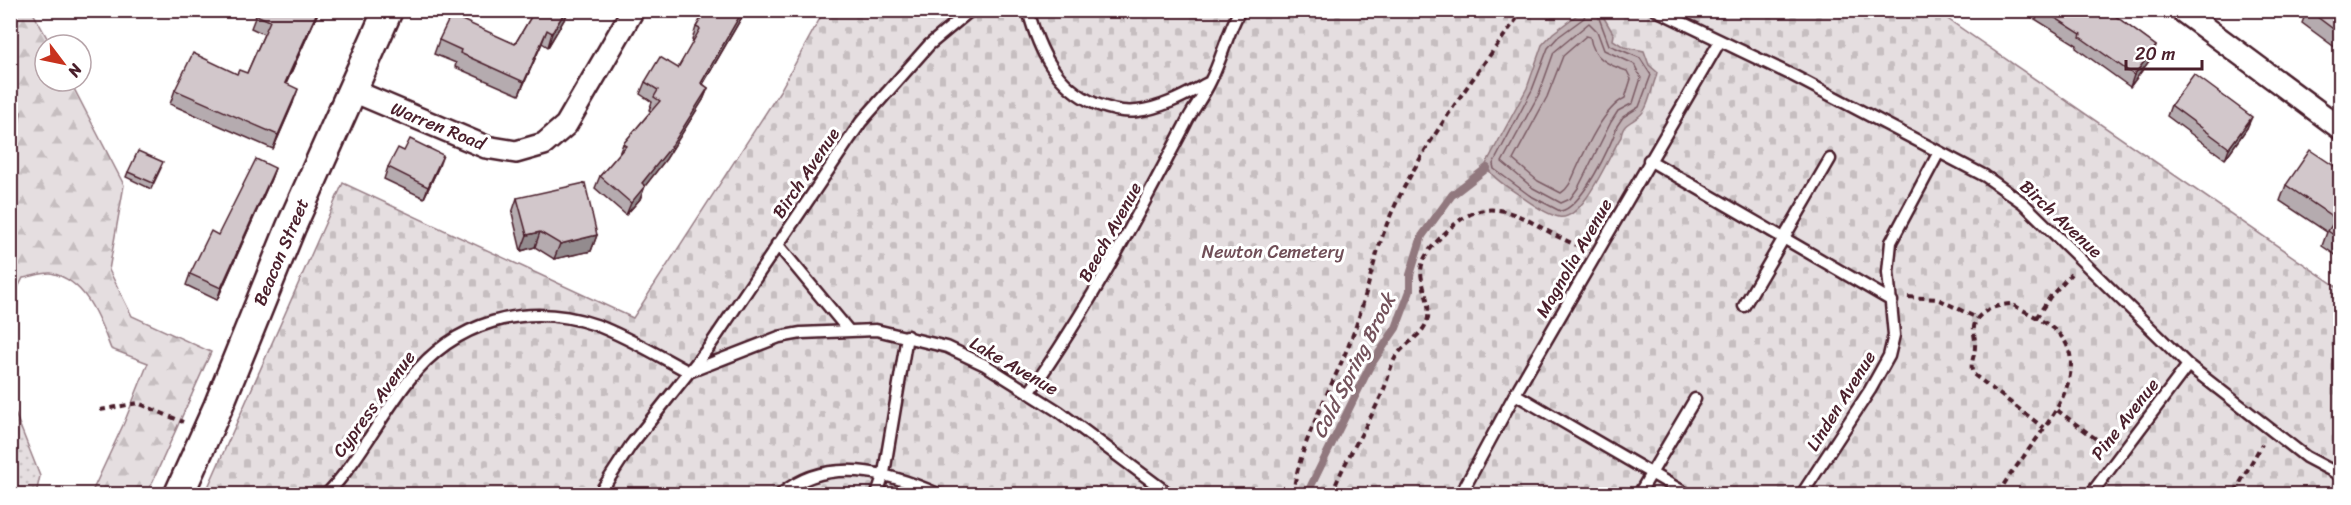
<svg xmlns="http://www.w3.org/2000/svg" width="2351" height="505" font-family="Sriracha,sans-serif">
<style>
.green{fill:url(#green-dots);stroke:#987e86;stroke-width:1.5}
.forest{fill:url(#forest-firs);stroke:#987e86;stroke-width:1.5}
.cemetery{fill:url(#cemetery-stones);stroke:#987e86;stroke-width:1.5}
.water{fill:#c1b3b6;stroke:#91787e;stroke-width:1.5}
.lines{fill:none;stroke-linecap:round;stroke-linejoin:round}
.shore{stroke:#7a5a63;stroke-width:1.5}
.stream{stroke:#91787e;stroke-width:8}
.service-casing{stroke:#4a1f2b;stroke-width:15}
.minor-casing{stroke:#4a1f2b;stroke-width:26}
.secondary-casing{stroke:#4a1f2b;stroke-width:33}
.path{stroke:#4a1f2b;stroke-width:4;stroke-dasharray:6 4.5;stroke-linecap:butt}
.service{stroke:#fff;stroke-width:10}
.minor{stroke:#fff;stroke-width:21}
.secondary{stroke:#fff;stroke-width:28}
.wall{fill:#b5abaf;stroke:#4a1f2b;stroke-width:1.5}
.shaded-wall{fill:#938b8e;stroke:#4a1f2b;stroke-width:1.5}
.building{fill:#d2c7cb;stroke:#4a1f2b;stroke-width:1.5}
.labels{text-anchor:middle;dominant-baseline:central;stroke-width:6;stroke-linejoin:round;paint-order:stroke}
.street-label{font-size:18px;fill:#4a1f2b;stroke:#fff}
.park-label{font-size:18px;fill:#714f58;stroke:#fff}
.water-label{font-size:20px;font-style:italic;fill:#74535c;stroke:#fff}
</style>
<defs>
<pattern id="green-dots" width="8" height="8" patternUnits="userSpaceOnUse" patternTransform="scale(1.5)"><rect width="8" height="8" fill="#e5dee0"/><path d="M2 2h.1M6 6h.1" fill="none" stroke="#c6bec0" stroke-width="1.8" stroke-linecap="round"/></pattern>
<pattern id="forest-firs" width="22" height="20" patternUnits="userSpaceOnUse" patternTransform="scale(1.5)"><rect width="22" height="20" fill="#e5dee0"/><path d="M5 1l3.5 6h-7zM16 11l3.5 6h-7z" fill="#c6bec0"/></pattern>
<pattern id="cemetery-stones" width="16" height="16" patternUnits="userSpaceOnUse" patternTransform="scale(1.5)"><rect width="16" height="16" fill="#e5dee0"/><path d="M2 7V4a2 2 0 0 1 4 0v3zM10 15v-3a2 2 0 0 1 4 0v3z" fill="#c6bec0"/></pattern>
</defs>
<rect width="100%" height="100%" fill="#fff"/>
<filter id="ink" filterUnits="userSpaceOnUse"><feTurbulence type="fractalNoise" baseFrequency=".0167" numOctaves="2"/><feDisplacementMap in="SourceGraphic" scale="12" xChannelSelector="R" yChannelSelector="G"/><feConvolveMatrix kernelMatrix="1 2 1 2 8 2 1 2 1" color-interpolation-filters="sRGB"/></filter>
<g filter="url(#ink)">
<path class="green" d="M11,403L40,476L36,494H11Z"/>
<path class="forest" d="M11,10L32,11L51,45H45V81H70L124,185L109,270L132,316L211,352L147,494H91L124,423L148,363L111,349C99,319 87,281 51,273C43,272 31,277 23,278L11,301V178L21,112L11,110Z"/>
<path class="cemetery" d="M824,11H1936L2340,289V494H205L343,183L633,318L780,91Z"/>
<path class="water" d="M1600,11L1614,35L1613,40L1624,47L1644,51L1649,65L1657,72L1656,77C1652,87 1650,100 1645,109C1638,123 1623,119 1621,137C1609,155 1583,222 1559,217C1547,215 1532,204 1522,197C1510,188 1490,178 1486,164L1527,88L1542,45L1553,33L1581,12Z"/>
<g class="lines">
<path class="shore" d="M1586,10L1584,18L1558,37L1548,48L1532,90L1493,164L1494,169L1529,195L1560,211C1580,210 1612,145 1617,126L1623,117L1639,107L1651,75L1640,58L1609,45L1596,10
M1589,23L1597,31L1604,50L1634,64L1641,78L1633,103L1618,111L1611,122L1578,188L1570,199L1561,203L1533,188L1502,162L1539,94L1554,52Z
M1586,36L1590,37C1593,58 1608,65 1627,71L1631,79L1625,98C1604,108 1586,148 1576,170C1572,179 1569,188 1561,193L1538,181L1513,160L1547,97L1563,56Z"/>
<path class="stream" d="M1307,494L1370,366L1396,328L1410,291V275L1422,236L1452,195L1487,168"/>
<defs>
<path id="service" d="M1028,10C1039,51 1056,87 1096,104C1109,109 1124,113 1137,111C1164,108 1187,94 1210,82
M1656,10L1792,75L1985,176L2023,203L2188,365L2306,457L2340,475
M1649,160L1892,301
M777,244L849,331
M1744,306L1830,159
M1029,393C1089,308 1137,217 1185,125C1192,110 1203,97 1210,82C1222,59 1227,33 1240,10
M1515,394L1687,494
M327,494C359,460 380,417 409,380C454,322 525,301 596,325C628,337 659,356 689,372L709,347L861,122L929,45L971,10
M599,494L631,445L689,372L779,337L801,333L876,330L947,347L985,365L1058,411L1169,494
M781,494C828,455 888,472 938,494
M877,494L884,473L907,336
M1461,494L1515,394L1720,41
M1639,494L1695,399
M1802,494L1870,390L1889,356L1894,335L1888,272L1891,242L1939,152
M2091,494L2188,365"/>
<path id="minor" d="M2181,10L2340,128
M351,90L486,147L516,152L544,144L566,125L633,10"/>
<path id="secondary" d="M179,494L218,407L291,227L388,10"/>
</defs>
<use href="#service" class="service-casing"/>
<use href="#minor" class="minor-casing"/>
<use href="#secondary" class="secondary-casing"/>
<path class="path" d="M1908,297L1938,299L1977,318
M2036,318L2050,297L2071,274
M10,334L13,333
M100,410L138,403L183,422
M2057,410L2107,447
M2235,492L2262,444
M1293,494C1300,441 1330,392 1350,342C1367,300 1373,254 1392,212C1424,142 1477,73 1523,10
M1332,494C1345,458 1369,425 1384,389C1389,377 1390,365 1397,355C1404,345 1416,339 1423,329C1436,311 1422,291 1421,272C1421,257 1434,244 1444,234C1496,180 1531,230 1582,247
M1999,494C2004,481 2016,468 2024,456C2044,428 2088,377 2064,340C2053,324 2028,313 2011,304C1997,305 1976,311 1974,327C1973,334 1976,340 1975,346C1975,357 1969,364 1973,374L2044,428
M2210,494C2219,487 2228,488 2238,494"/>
<use href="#service" class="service"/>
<use href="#minor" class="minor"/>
<use href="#secondary" class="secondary"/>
</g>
<path class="wall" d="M258,10H319L286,84L293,103L273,149L170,104L175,90L237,74L247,73L264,34L251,28Z
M535,10H574L572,15L568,13L548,47L542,43L519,95L455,67L456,63L434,54L439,40L515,44Z
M702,10H746L703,84L708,88L703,100L666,159L645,186L640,199L626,215L595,188L600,176L619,154L623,144L651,111L649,110L652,102L640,94L645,82L678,68L694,41L692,40L696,27L700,20L699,19Z
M2027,10H2107L2156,46L2152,57L2130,87L2076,48L2077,45L2030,16L2031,13Z
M2307,10H2340V51L2302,23Z
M2171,105L2247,128L2225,159L2167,116Z
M439,166L424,198L384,179L388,167Z
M161,168L151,189L126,177L128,172Z
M275,168L271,179L217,300L186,285L190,274L218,235Z
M2339,182L2340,183V258L2322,246L2327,232L2280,201L2286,185Z
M517,198L597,235L591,251L554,259L535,247L521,251L512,213Z"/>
<path class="shaded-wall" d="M318,10H319L318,13L280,97L285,83Z
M566,10H568V13L548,47L552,33Z
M743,10H746L696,96L701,83Z
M547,30L542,43L519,95L524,82Z
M2156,46L2152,57L2130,87L2134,75Z
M708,88L703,100L666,159L645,186L640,199L626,215L631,203L642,183Z
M298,89L293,103L273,149L278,135Z
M2252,117L2247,128L2225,159L2229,148Z
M443,155L439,166L424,198L428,187Z
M275,168L271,179L217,300L221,288Z
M540,232L535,247L521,251L527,235Z
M597,235L591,251L554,259L560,244Z"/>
<path class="building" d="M258,10H318L285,83L298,89L278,135L175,90L193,53L237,74L239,70L247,73L270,21L256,15Z
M535,10H566L552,33L547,30L524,82L460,53L461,50L439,40L451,15L515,44Z
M706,10H743L701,83L708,88L671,147L642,183L645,186L631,203L600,176L626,146L623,144L660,101L654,97L658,90L645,82L660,57L678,68L700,29L696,27Z
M2043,10H2107L2156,46L2134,75L2080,37L2081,34Z
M2308,10H2340V34Z
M2194,74L2252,117L2229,148L2171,105Z
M410,139L443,155L428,187L388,167L398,148L404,151Z
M2310,150L2340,170V176L2337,180L2340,183V239L2328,231L2336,219L2286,185Z
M138,151L163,162L153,183L128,172Z
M256,159L275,168L221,288L190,274L211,231L218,235Z
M585,183L597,235L560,244L540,232L527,235L517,198Z"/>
</g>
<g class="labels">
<g class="street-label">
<text transform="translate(438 126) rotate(22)">Warren Road</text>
<text transform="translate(806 173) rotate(-56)">Birch Avenue</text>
<text transform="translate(2061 219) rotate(43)">Birch Avenue</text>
<text transform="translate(1110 232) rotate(-61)">Beech Avenue</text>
<text transform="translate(281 252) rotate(-67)">Beacon Street</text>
<text transform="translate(1574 258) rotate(-60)">Magnolia Avenue</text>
<text transform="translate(1014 366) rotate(30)">Lake Avenue</text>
<text transform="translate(1841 401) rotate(-58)">Linden Avenue</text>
<text transform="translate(374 404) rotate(-54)">Cypress Avenue</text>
<text transform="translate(2125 419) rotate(-52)">Pine Avenue</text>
</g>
<g class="park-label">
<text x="1273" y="252">Newton Cemetery</text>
</g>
<g class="water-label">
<text transform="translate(1354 366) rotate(-63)">Cold Spring Brook</text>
</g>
</g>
<rect width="2351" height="505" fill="none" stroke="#fff" stroke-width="36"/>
<rect x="18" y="18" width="2315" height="469" fill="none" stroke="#4a1f2b" stroke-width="2" filter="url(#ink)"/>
<g transform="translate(63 63) rotate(122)"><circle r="28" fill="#ffffff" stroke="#b7a5aa" stroke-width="1.5"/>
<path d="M0-4.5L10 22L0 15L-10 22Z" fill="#c8321e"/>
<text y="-9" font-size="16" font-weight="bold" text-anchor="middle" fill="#4a1f2b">N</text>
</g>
<path d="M2126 60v9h76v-9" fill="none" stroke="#4a1f2b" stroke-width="3"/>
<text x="2135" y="60" font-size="18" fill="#4a1f2b" stroke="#ffffff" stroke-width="4.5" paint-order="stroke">20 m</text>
</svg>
